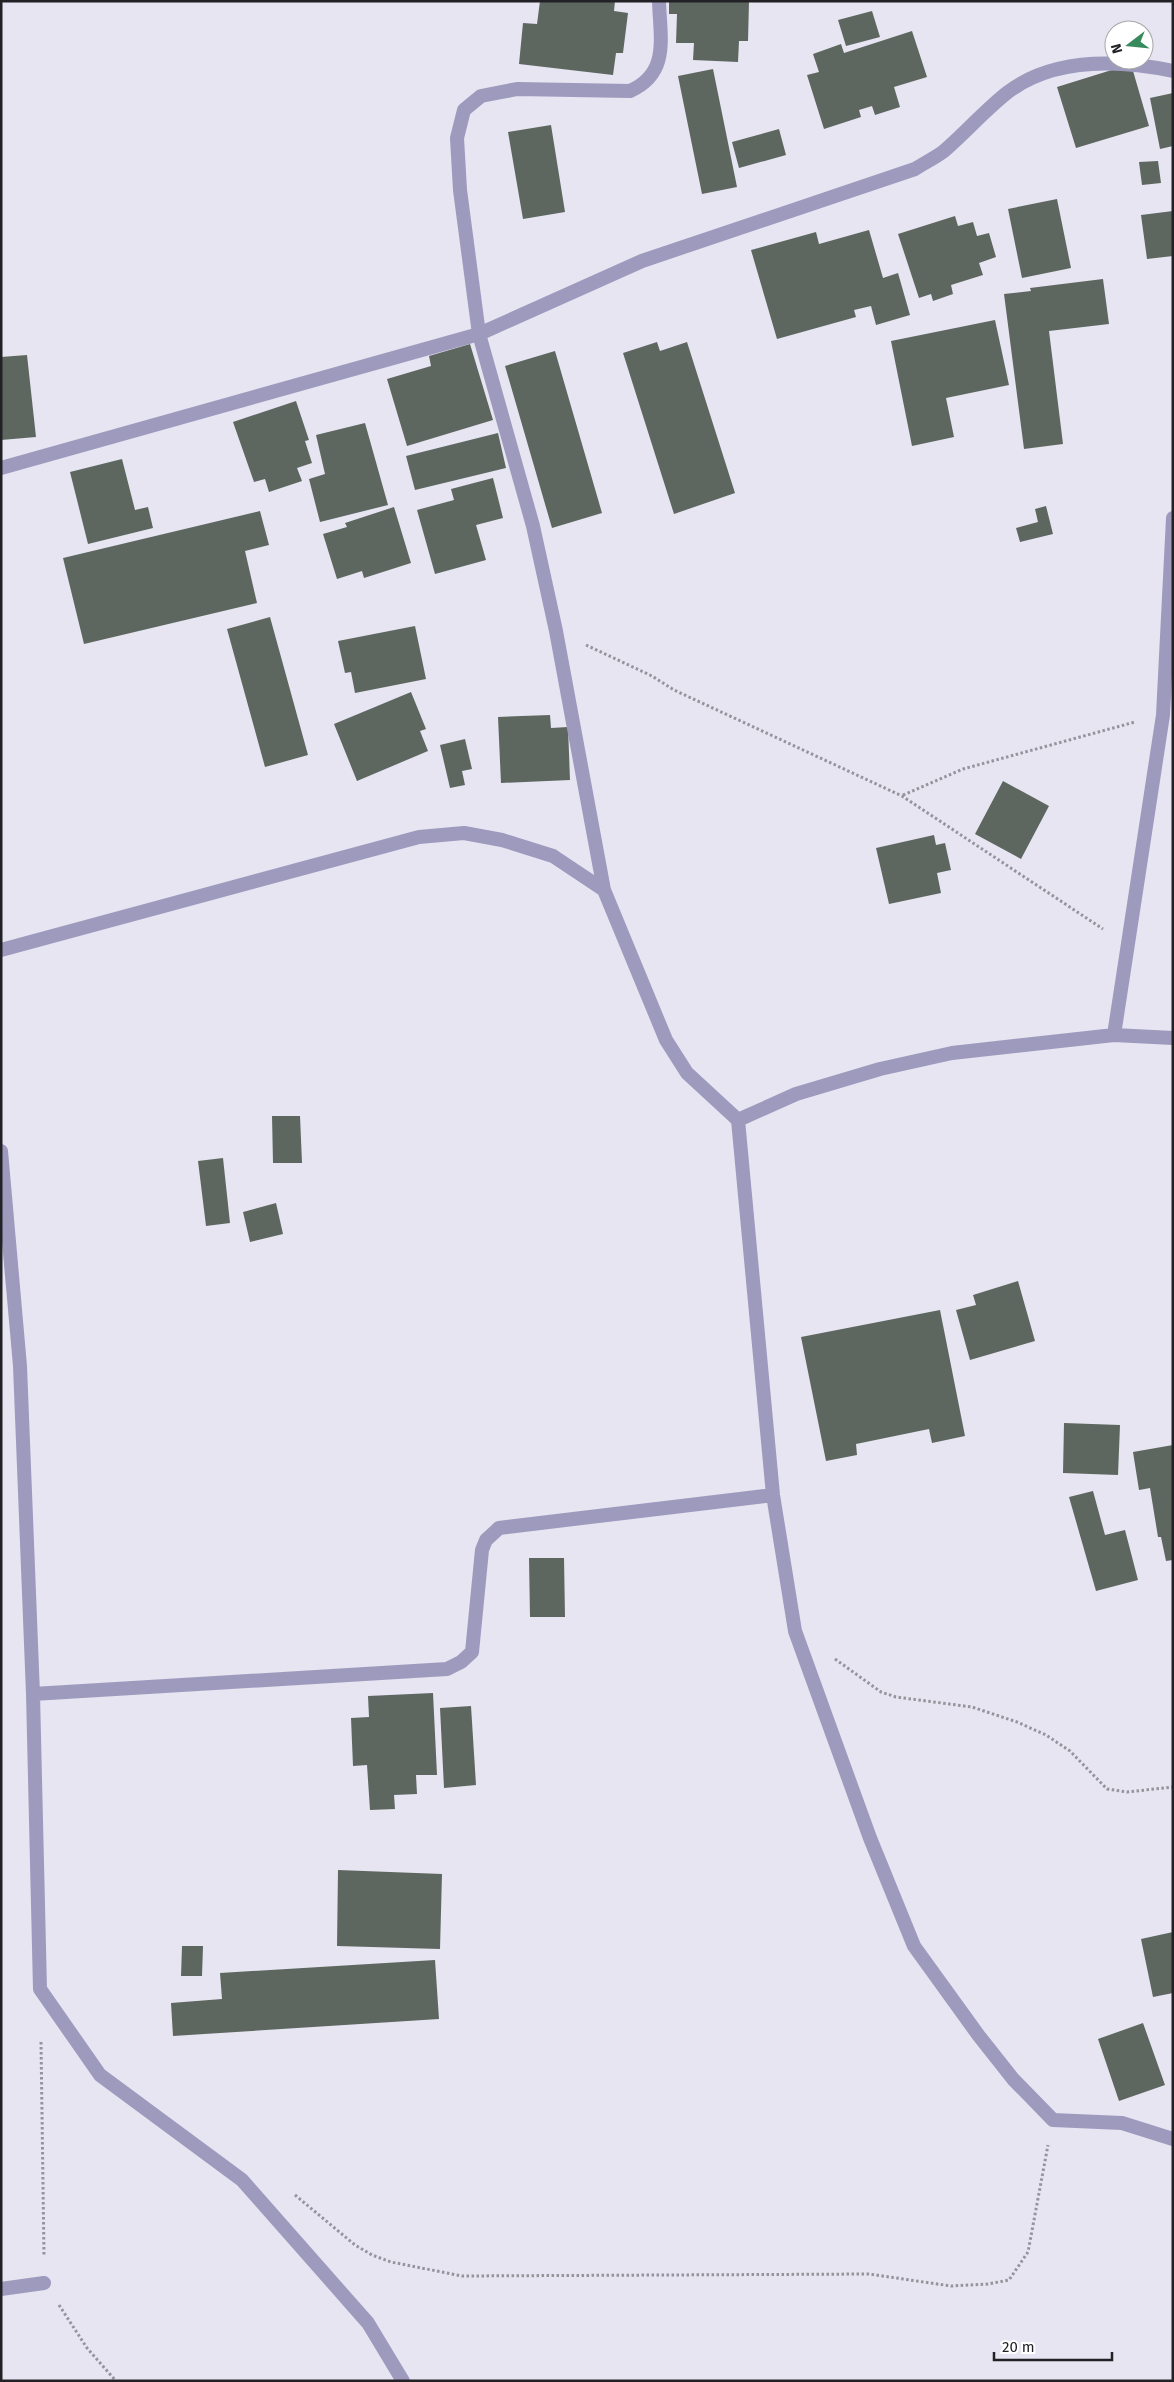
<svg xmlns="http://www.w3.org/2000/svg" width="1174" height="2382" font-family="'Fira Sans',sans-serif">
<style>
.building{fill:#5d6760}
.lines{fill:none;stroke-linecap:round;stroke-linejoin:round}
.path{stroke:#94949c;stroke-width:3;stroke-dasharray:2.5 2.5;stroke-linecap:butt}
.service{stroke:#9e9abe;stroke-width:14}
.minor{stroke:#9e9abe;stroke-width:14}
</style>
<rect width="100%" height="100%" fill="#e6e5f1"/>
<path class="building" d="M540,1H615L614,11L628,13L623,53H616L613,75L519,64L523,23L537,24Z
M669,1L749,2L748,41H739L738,62L693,60L694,43H676L677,14H669Z
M872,11L880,37L846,46L838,20Z
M912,31L927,77L894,87L900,107L875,115L872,106L859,110L861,117L824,129L807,75L819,72L813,54L841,44L844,53Z
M1131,64L1149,126L1076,148L1057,87Z
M713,69L737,187L702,194L678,76Z
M1173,93V146L1160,149L1150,98Z
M551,125L565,212L523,219L508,132Z
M779,129L786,155L739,168L732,142Z
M1158,161L1161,183L1142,185L1139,162Z
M1057,199L1071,268L1022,278L1008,209Z
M1173,211V256L1147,259L1141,215Z
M955,216L958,226L973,222L977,236L989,233L996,257L979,263L983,275L951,285L953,294L933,301L931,294L919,298L898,234Z
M869,230L883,278L898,273L910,315L876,325L871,306L854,310L856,317L777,339L751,250L816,232L819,244Z
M1103,279L1109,324L1049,331L1063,444L1024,449L1004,294L1031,291L1030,288Z
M995,320L1009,385L946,398L954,437L912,446L891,341Z
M657,342L660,351L687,342L735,493L674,514L623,353Z
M470,344L493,420L407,446L387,379L431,366L429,356Z
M555,351L602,513L552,528L505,366Z
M27,355L36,437L1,440V357Z
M296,401L309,440L305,441L312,463L297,468L302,481L269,492L265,479L254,482L233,422Z
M365,423L388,505L320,522L309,479L325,474L316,435Z
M498,433L506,468L415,490L406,456Z
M122,459L135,510L148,507L153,528L88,544L70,472Z
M493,478L503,518L476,525L486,560L435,574L417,510L454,500L451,489Z
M1046,506L1053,534L1020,542L1016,528L1038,522L1035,509Z
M394,507L411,563L364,578L362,571L337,579L323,534L347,527L345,523Z
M260,511L269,545L245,551L257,603L84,644L63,558Z
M270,617L308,755L265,767L227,629Z
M415,626L426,679L355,693L351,672L345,673L338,641Z
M411,692L426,729L420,731L428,751L357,781L334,724Z
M550,715L551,728L568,727L570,780L501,783L498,717Z
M465,739L472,769L462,771L465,785L450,788L440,745Z
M1003,781L1049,806L1021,859L975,834Z
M934,835L936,845L945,843L951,870L937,873L941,893L889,904L876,848Z
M272,1116H300L302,1163H273Z
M223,1158L230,1223L206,1226L198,1161Z
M276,1203L283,1234L250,1242L243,1212Z
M1018,1281L1035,1341L970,1360L956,1310L976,1305L973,1295Z
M940,1310L965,1436L932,1443L929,1429L856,1444L857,1455L826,1461L801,1337Z
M1064,1423L1120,1425L1118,1475L1063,1473Z
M1173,1445V1560L1166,1561L1161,1537H1158L1150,1488L1139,1490L1133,1452Z
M1093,1491L1105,1535L1125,1530L1138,1580L1096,1591L1069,1497Z
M529,1558H564L565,1617H530Z
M433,1693L437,1775H416L417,1794L394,1795L395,1809L370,1810L367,1765L353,1766L351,1718L369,1717L368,1696Z
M471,1706L476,1785L444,1788L440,1708Z
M338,1870L442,1874L440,1949L337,1946Z
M1173,1932V1993L1153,1997L1141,1939Z
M182,1946H203L202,1976H181Z
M435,1960L439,2019L173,2036L171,2003L222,1999L220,1973Z
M1143,2023L1165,2085L1119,2101L1098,2039Z"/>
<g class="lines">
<path class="path" d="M586,645L652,676L674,690L902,796L1103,929
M903,795L963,769L1135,722
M835,1659L881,1692L896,1697L972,1707L1017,1722L1046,1735L1070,1751L1107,1789L1127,1792L1173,1787
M41,2042L44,2256
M295,2195L355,2245L372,2255L391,2262L462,2276L869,2274L951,2286L988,2284L1009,2280L1028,2252L1048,2145
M59,2305L87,2348L116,2381"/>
<path class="service" d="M1,2289L44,2283"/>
<path class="minor" d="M659,1C660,38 670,73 630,91L517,89L481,96L464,110L457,138L460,190L479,334L533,526L556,631L604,890L666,1040L687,1073L738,1120L796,1094L880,1069L952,1053L1114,1035L1173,1038
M1,468L479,334L642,261L915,169C924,163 935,158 944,151C966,132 985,110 1008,92C1055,57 1119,60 1173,71
M1,950L419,837L464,833L502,840L553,856L604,890
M1114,1035L1163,715L1173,518
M738,1120L773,1495L795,1631L870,1838L914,1946L979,2036L1013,2079L1053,2120L1122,2123L1173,2139
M1,1151L20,1366L33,1694L40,1989L100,2075L242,2180L368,2323L403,2381
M33,1694L447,1669L461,1662L472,1652L482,1550L486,1540L499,1528L773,1495"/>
</g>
<rect width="1174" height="2382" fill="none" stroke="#222226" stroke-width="5"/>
<g transform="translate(1129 45) rotate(254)"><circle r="24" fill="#ffffff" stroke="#a7a7a8"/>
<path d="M0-4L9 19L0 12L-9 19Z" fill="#378a5c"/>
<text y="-8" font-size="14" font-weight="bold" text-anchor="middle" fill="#222226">N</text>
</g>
<path d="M994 2352v8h118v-8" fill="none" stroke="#222226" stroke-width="2.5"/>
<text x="1002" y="2352" font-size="15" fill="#222226" stroke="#ffffff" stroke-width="4" paint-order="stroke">20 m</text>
</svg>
